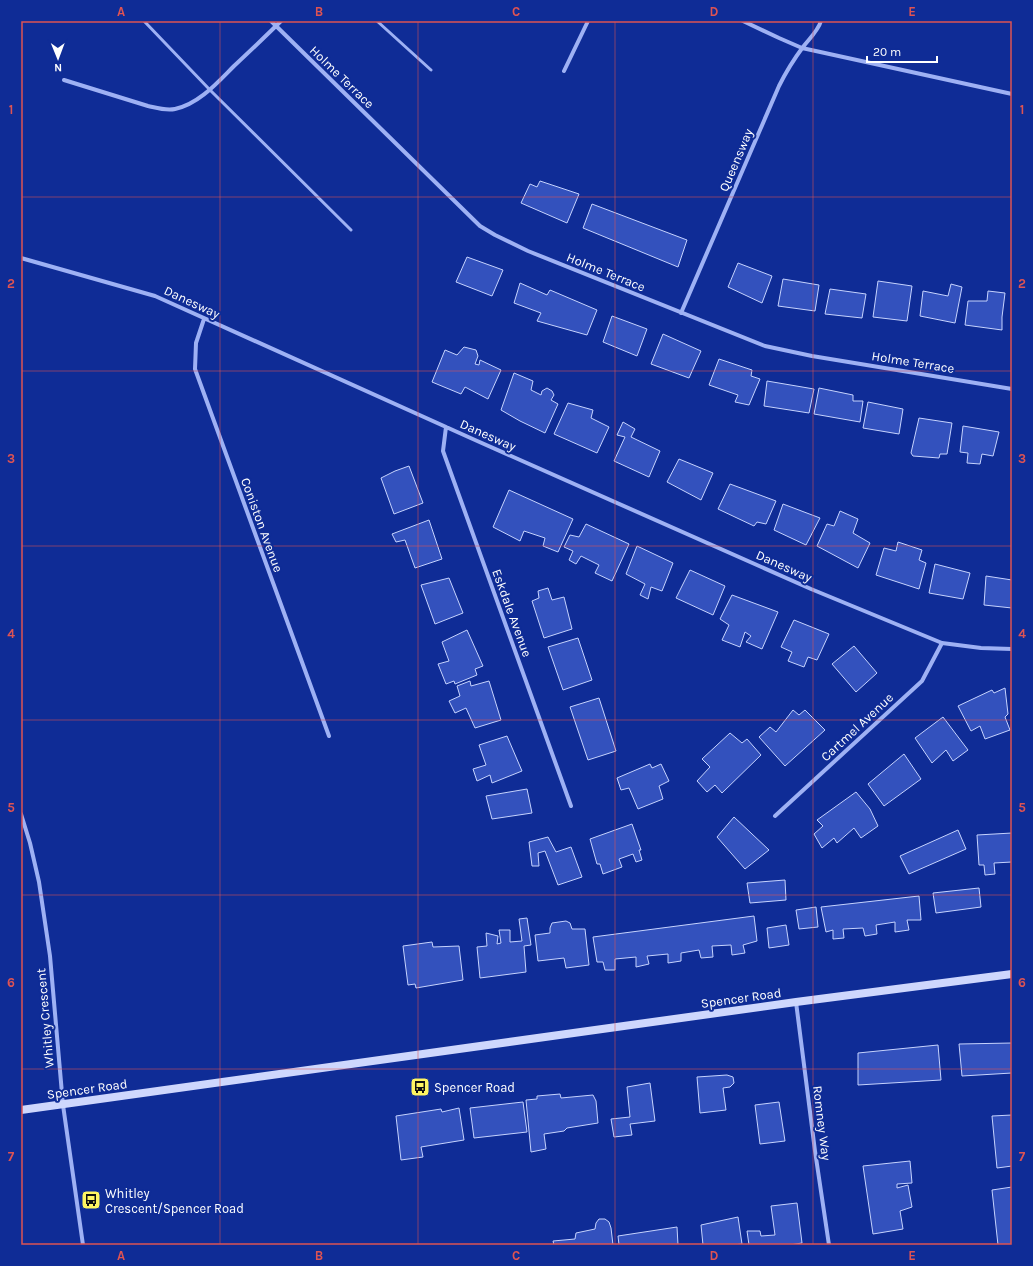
<svg xmlns="http://www.w3.org/2000/svg" width="1033" height="1266" font-family="Karla,sans-serif">
<style>
.building{fill:#3351bd;stroke:#c6d3fe}
.lines{fill:none;stroke-linecap:round;stroke-linejoin:round}
.lane{stroke:#9eb1f4;stroke-width:3}
.street{stroke:#9eb1f4;stroke-width:4}
.secondary{stroke:#ced7fd;stroke-width:8}
.grid{fill:none;stroke:#de5353;stroke-width:1;stroke-opacity:0.55}
.labels{text-anchor:middle;dominant-baseline:central;stroke-width:4;stroke-linejoin:round;paint-order:stroke}
.street-label{font-size:13px;fill:#fff;stroke:#0f2c96}
.poi-label{font-size:13px;fill:#fff;stroke:#0f2c96;text-anchor:start}
.neatline{fill:none;stroke:#de5353;stroke-width:1.5}
.grid-label{font-size:13px;text-anchor:middle;font-weight:bold;fill:#de5353}
</style>
<rect width="100%" height="100%" fill="#0f2c96"/>
<path class="building" d="M540,181L579,194L567,223L521,203L530,184L537,187Z
M592,204L687,240L678,267L583,228Z
M467,257L503,270L492,296L456,282Z
M738,263L772,276L762,303L728,287Z
M783,279L819,285L815,311L778,306Z
M878,281L912,286L907,321L873,317Z
M520,283L547,295L550,290L597,310L587,335L537,321L541,313L514,303Z
M951,284L962,287L955,323L920,316L923,291L948,296Z
M830,289L866,294L862,318L825,314Z
M988,291L1005,293L1002,317V330L965,325L968,301H987Z
M612,316L647,329L637,356L603,342Z
M663,334L701,351L689,378L651,364Z
M464,347L476,350L478,356L475,364L479,365L480,360L501,370L488,399L465,387L461,394L432,382L445,350L457,355Z
M719,359L752,370L751,376L760,379L749,405L735,402L738,395L709,385Z
M514,373L533,381L531,390L541,395L542,391L547,388L552,391L554,395L551,400L558,404L545,433L520,421L501,410Z
M767,381L814,389L809,413L764,406Z
M819,388L853,395V401H863L860,422L814,414Z
M868,402L903,409L899,434L863,428Z
M568,403L593,410L591,418L609,427L597,453L554,434Z
M919,418L952,423L947,454H940L939,458L913,456L911,453Z
M623,422L635,429L631,437L660,451L649,477L614,461L625,437L617,435Z
M963,426L999,432L993,456L982,454L980,464L967,463L968,453L960,452Z
M679,459L713,473L701,500L667,482Z
M409,466L423,503L394,514L381,478L395,471Z
M730,484L776,501L766,524L757,522L754,526L718,509Z
M509,490L573,519L558,552L543,546L545,538L524,531L520,541L493,527Z
M783,504L820,518L806,545L774,530Z
M840,511L858,519L853,533L870,543L858,568L817,546L827,524L834,526Z
M429,520L442,559L415,568L405,540L396,542L392,534Z
M586,524L629,544L612,581L595,573L599,565L581,556L576,564L569,560L573,551L564,547L570,535L579,537Z
M898,542L922,550L919,560L926,563L919,589L876,575L884,548L896,551Z
M637,546L673,563L662,591L651,587L648,599L640,595L645,584L626,574Z
M935,564L970,573L963,599L929,593Z
M690,570L725,586L713,615L676,598Z
M986,576L1012,580V608L984,605Z
M449,578L463,613L435,624L421,585Z
M548,588L552,600L564,597L572,629L544,638L532,601L539,598L538,591Z
M732,595L778,612L762,649L746,642L751,636L745,632L740,647L722,640L729,625L720,619Z
M794,620L829,634L817,660L808,657L804,667L788,661L792,652L781,647Z
M467,630L483,666L475,669L477,675L455,684L454,681L446,684L438,664L449,661L442,642Z
M578,638L592,680L563,690L548,647Z
M854,646L877,673L856,692L832,664Z
M470,681L471,686L489,681L501,720L475,728L466,708L455,713L449,701L460,696L457,686Z
M1005,688L1008,714L1005,717L1010,730L985,739L980,726L971,731L958,706L992,690L994,693Z
M599,698L616,751L588,760L570,707Z
M793,710L799,715L805,710L825,730L785,766L759,737L770,727L776,732Z
M943,717L968,750L953,761L946,750L932,763L915,738Z
M730,733L742,743L747,739L761,755L722,793L715,785L707,792L697,781L710,767L702,759Z
M507,736L522,771L492,783L490,775L477,781L473,769L486,765L479,745Z
M904,754L921,779L884,806L868,784Z
M650,764L652,768L661,764L669,781L659,786L663,799L638,809L629,788L621,790L617,778Z
M527,789L532,813L492,819L486,796Z
M856,792L870,809L878,826L861,838L854,828L837,843L834,838L822,848L814,834L823,826L817,820Z
M734,817L769,850L745,869L717,837Z
M632,824L641,850H639L642,860L636,862L633,854L619,859L622,867L603,874L600,864H597L590,839Z
M958,830L966,849L909,874L900,856Z
M1012,833V862L994,863L995,874L985,875L984,865H979L977,835Z
M548,837L556,852L571,847L582,877L558,885L545,851L538,853L539,866H532L529,842Z
M785,880L786,900L750,903L747,883Z
M979,888L981,907L936,913L933,893Z
M919,896L921,920H907L909,930L895,932V922L876,925L877,934L865,936L863,928L843,929L844,938L833,939V930L826,932L821,907Z
M816,907L818,927L799,929L796,910Z
M754,916L757,941L743,945L745,953L732,955L731,945L712,946L713,957L701,958L699,950L681,953V961L668,963V954L647,956L649,964L636,967V957L615,959V970H605L603,962H597L593,937Z
M527,918L531,945L524,946L526,972L480,978L477,947L487,946L486,933L498,936L497,944L501,943L499,930H510V942L522,941L519,919Z
M566,921L570,923L572,929H585L589,965L566,968L564,958L538,961L535,935L550,933V928L552,923Z
M786,925L789,945L769,948L767,928Z
M432,942L433,947L459,946L463,980L416,988L415,984L408,985L403,946Z
M1012,1043V1073L962,1076L959,1044Z
M938,1045L941,1080L858,1085V1053Z
M727,1075L733,1077L734,1083L730,1087L723,1088L726,1110L700,1113L697,1077Z
M650,1083L655,1121L630,1124L632,1135L614,1137L611,1119L630,1117L627,1087Z
M560,1094L561,1098L593,1095L596,1101L598,1123L567,1128L564,1131L544,1134L546,1149L531,1152L526,1100L537,1099V1096Z
M523,1102L527,1132L474,1138L470,1108Z
M779,1102L785,1141L760,1144L755,1105Z
M459,1108L464,1140L421,1147L423,1157L401,1160L396,1116L441,1109L442,1112Z
M1012,1115V1166L997,1168L992,1116Z
M910,1161L912,1183L897,1184V1188L908,1185L912,1207L900,1211L903,1229L873,1234L863,1166Z
M1012,1187V1245H998L992,1190Z
M797,1203L802,1243L790,1245H749L747,1231H760L761,1236L775,1235L771,1206Z
M738,1217L742,1244L733,1245H703L701,1225Z
M599,1219H605L609,1222L611,1228L613,1245H554L553,1241L575,1239L576,1233L595,1229L596,1223Z
M677,1227L678,1245H619L618,1236Z"/>
<g class="lines">
<path class="lane" d="M144,21L210,90L351,230
M377,21L431,70"/>
<path class="street" d="M271,21L480,226L495,235L528,251L765,346L812,356L1012,389
M743,21L779,38L802,48L1012,94
M564,71L588,21
M64,80L148,106C157,108 166,111 175,109C199,104 218,82 234,66C250,51 266,36 281,21
M21,258L155,296L475,440L811,589L942,643L981,648L1012,649
M681,313L779,86C786,72 794,59 803,47C809,39 818,31 821,21
M204,319L196,343L195,369L329,736
M446,427L443,451L571,806
M21,814L30,843L39,882L50,956L63,1105L83,1245
M775,816L922,681L942,643
M796,1002L815,1151L829,1245"/>
<path class="secondary" d="M21,1110L796,1002L1012,974"/>
</g>
<path class="grid" d="M220,21V1245M418,21V1245M615,21V1245M813,21V1245M21,197H1012M21,371H1012M21,546H1012M21,720H1012M21,895H1012M21,1069H1012"/>
<defs>
<symbol id="bus-square" viewBox="-11 -11 22 22"><rect x="-9" y="-9" width="18" height="18" rx="4" fill="#fff561" stroke="#0f2c96"/><path d="M-5-6H5V4H4V6H2V4H-2V6H-4V4H-5ZM-3.5-4V0h7V-4ZM-3.5 1.2v1.5H-2V1.2ZM2 1.2v1.5H3.5V1.2Z" fill="#111"/></symbol>
</defs>
<g fill-rule="evenodd">
<use href="#bus-square" x="409" y="1076" width="22" height="22"/>
<use href="#bus-square" x="80" y="1189" width="22" height="22"/>
</g>
<g class="labels">
<g class="street-label">
<text transform="translate(342 77) rotate(44)">Holme Terrace</text>
<text transform="translate(736 160) rotate(-67)">Queensway</text>
<text transform="translate(606 272) rotate(22)">Holme Terrace</text>
<text transform="translate(192 302) rotate(25)">Danesway</text>
<text transform="translate(913 362) rotate(9)">Holme Terrace</text>
<text transform="translate(488 435) rotate(24)">Danesway</text>
<text transform="translate(262 525) rotate(70)">Coniston Avenue</text>
<text transform="translate(784 566) rotate(24)">Danesway</text>
<text transform="translate(512 613) rotate(70)">Eskdale Avenue</text>
<text transform="translate(857 727) rotate(-43)">Cartmel Avenue</text>
<text transform="translate(741 998) rotate(-8)">Spencer Road</text>
<text transform="translate(45 1018) rotate(-95)">Whitley Crescent</text>
<text transform="translate(87 1089) rotate(-8)">Spencer Road</text>
<text transform="translate(822 1123) rotate(83)">Romney Way</text>
</g>
<g class="poi-label">
<text x="434" y="1087">Spencer Road</text>
<text x="105" y="1193">Whitley<tspan x="105" dy="15">Crescent/Spencer Road</tspan></text>
</g>
</g>
<rect width="1033" height="1266" fill="none" stroke="#0f2c96" stroke-width="44"/>
<g transform="translate(58 58) rotate(179)" stroke="#0f2c96" stroke-width="3" paint-order="stroke">
<path d="M0-3L7 15L0 10L-7 15Z" fill="#ffffff"/>
<text y="-6" font-size="11" font-weight="bold" text-anchor="middle" fill="#ffffff">N</text>
</g>
<path d="M867 56v6h70v-6" fill="none" stroke="#ffffff" stroke-width="2"/>
<text x="873" y="56" font-size="12" fill="#ffffff" stroke="#0f2c96" stroke-width="3" paint-order="stroke">20 m</text>
<rect x="22" y="22" width="989" height="1222" class="neatline"/>
<g class="grid-label">
<text x="121" y="16">A</text>
<text x="319" y="16">B</text>
<text x="516" y="16">C</text>
<text x="714" y="16">D</text>
<text x="912" y="16">E</text>
<text x="11" y="114">1</text>
<text x="1022" y="114">1</text>
<text x="11" y="288">2</text>
<text x="1022" y="288">2</text>
<text x="11" y="463">3</text>
<text x="1022" y="463">3</text>
<text x="11" y="638">4</text>
<text x="1022" y="638">4</text>
<text x="11" y="812">5</text>
<text x="1022" y="812">5</text>
<text x="11" y="987">6</text>
<text x="1022" y="987">6</text>
<text x="11" y="1161">7</text>
<text x="1022" y="1161">7</text>
<text x="121" y="1260">A</text>
<text x="319" y="1260">B</text>
<text x="516" y="1260">C</text>
<text x="714" y="1260">D</text>
<text x="912" y="1260">E</text>
</g>
</svg>
